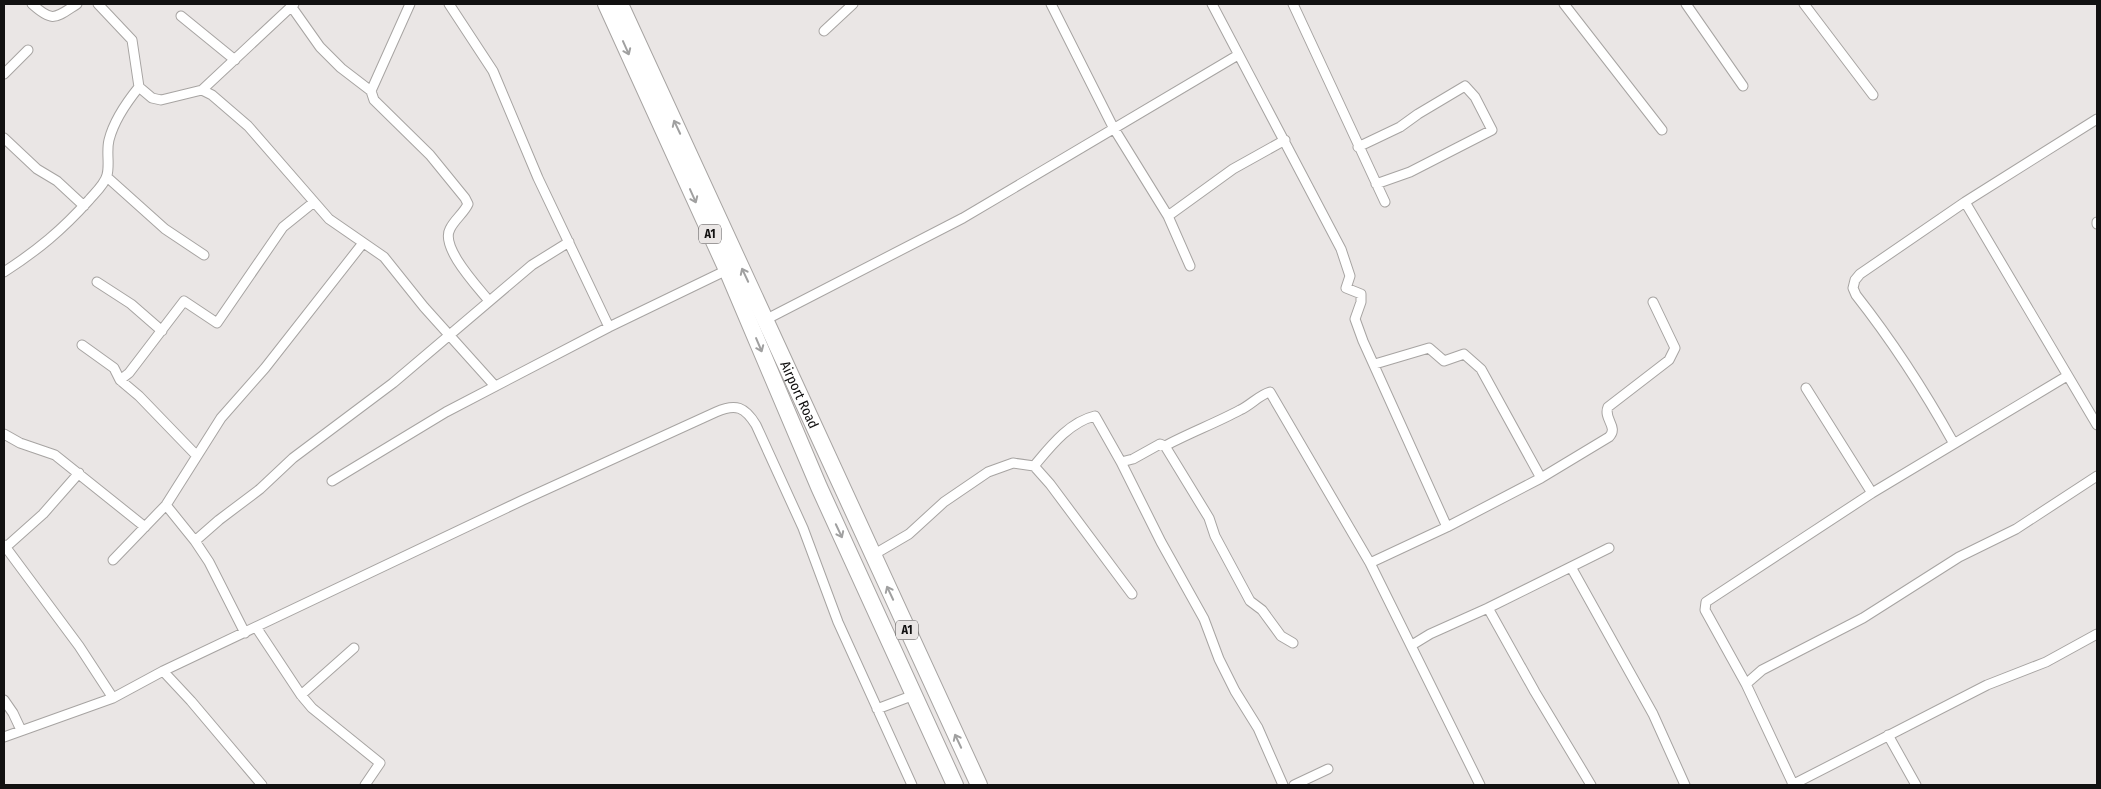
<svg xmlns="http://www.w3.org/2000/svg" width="2101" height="789" font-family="'Fira Sans Condensed',sans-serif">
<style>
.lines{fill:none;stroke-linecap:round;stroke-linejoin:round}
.street-casing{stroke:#a7a4a2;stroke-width:11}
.highway-casing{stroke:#a7a4a2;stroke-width:18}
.street{stroke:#fff;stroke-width:9}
.highway{stroke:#fff;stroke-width:16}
.oneway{stroke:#a0a0a0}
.labels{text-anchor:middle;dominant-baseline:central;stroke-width:5;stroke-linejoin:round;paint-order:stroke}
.shield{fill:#eae6e5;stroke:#535151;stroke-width:1}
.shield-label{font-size:12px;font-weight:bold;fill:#121111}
.street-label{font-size:14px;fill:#121111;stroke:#eae6e5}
</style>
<rect width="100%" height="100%" fill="#eae6e5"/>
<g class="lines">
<defs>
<path id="street" d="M32,4C53,23 55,18 77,4
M98,4L132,40L139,87L152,98L161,100L202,90L294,4
M449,4L493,71L538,178L609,327
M1051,4L1113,127L1168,216L1190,266
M1212,4L1341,249L1350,276L1346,288L1361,294V302L1355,319L1363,341L1447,527
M1293,4L1385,202
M1564,4L1662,130
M1686,4L1743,86
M1804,4L1873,95
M291,6L320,47L341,68L371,91L374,100L430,155L465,198L468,204C464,213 454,220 450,229C440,247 477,286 489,301
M181,16L235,60
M824,31L853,4
M4,74L28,50
M202,90L212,95L248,126L329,219L384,257L424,307L495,386
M371,91L410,4
M4,138L37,169L57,181L84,206
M1358,147L1400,127L1418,114L1465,86L1475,97L1492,130L1410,172L1376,184
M107,177L165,229L204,255
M1965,202L2097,425
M1168,216L1233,169L1285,140
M2097,222V224
M4,272C38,250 62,230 89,200C95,193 105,184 107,175C110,164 106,152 109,140C114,120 126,103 139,87
M97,282L131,304L162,331
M765,320L963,218L1238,55
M82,345L114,368L120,380L139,396L197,456
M1375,364L1429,348L1444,361L1464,354L1481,369L1541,478
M120,380L129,373L184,301L217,323L283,227L314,202
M1806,388L1872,493
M4,434L20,443L55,455L145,527
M1953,442C1924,390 1893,342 1856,295L1853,288L1855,280L1860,274L1965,202L2097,119
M1165,446L1209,518L1215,536L1250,601L1262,610L1281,636L1293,643
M1121,462L1161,542L1204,619L1219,659L1235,691L1258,728L1283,785
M1034,466L1050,484L1132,594
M332,481L446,412L609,327L727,270
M166,505L195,541L209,562L245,633
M195,541L219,520L260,489L293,458L393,383L532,265L569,242
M4,545L79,646L113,698
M6,547L43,514L79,473
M873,555L909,534L944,502L988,472L1013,463L1034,466C1050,447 1069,422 1095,416L1121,462L1133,459L1160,444L1165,446C1189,433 1216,423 1240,410C1251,405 1259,395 1270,392L1370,563L1480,785
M113,560L166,505L221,418L265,368L363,243
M1370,563L1447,527L1541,478L1609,437C1619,427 1603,419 1608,407L1669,360L1675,348L1653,302
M1571,567L1653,714L1685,785
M1488,608L1535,692L1591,785
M256,627L301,695L312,708L380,763L365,785
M1412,645L1430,634L1488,608L1609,548
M163,671L191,701L262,785
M1746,684L1762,670L1863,618L1959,557L2016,529L2097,476
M301,695L354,648
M4,700L13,713L21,730
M877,709L914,695
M1888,735L1916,785
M4,737L113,698L163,671L523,500L716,412C736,403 745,407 756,425L803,528L838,622L912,785
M1793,784L1746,684L1705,610L1706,602L1872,493L2067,376
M1294,785L1328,769
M1792,785L1987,685L2046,662L2097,634"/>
<g id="highway">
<path d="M606,4L727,270L819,487L955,785"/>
<path id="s1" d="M620,4L979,785"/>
</g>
</defs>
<use href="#street" class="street-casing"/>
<use href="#highway" class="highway-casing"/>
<use href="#street" class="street"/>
<use href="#highway" class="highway"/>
</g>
<defs><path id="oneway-shaft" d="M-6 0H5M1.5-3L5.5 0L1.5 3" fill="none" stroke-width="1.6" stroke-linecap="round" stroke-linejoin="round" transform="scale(1.25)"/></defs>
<g class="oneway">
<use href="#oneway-shaft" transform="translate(626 48) rotate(66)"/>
<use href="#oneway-shaft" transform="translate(677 127) rotate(-115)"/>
<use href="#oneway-shaft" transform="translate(693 196) rotate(66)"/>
<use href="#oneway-shaft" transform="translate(745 275) rotate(-115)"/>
<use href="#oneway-shaft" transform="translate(759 345) rotate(67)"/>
<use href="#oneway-shaft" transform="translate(839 531) rotate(65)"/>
<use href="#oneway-shaft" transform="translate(890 593) rotate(-115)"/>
<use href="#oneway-shaft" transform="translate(958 741) rotate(-115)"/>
</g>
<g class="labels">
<g class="shield">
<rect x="699" y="224.5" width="22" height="19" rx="4"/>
<rect x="896" y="620.5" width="22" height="19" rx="4"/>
</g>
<g class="shield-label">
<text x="710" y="234">A1</text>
<text x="907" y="630">A1</text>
</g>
<g class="street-label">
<text stroke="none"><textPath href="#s1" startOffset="430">Airport Road</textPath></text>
</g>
</g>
<rect width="2101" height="789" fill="none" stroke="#121111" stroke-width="10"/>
</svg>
